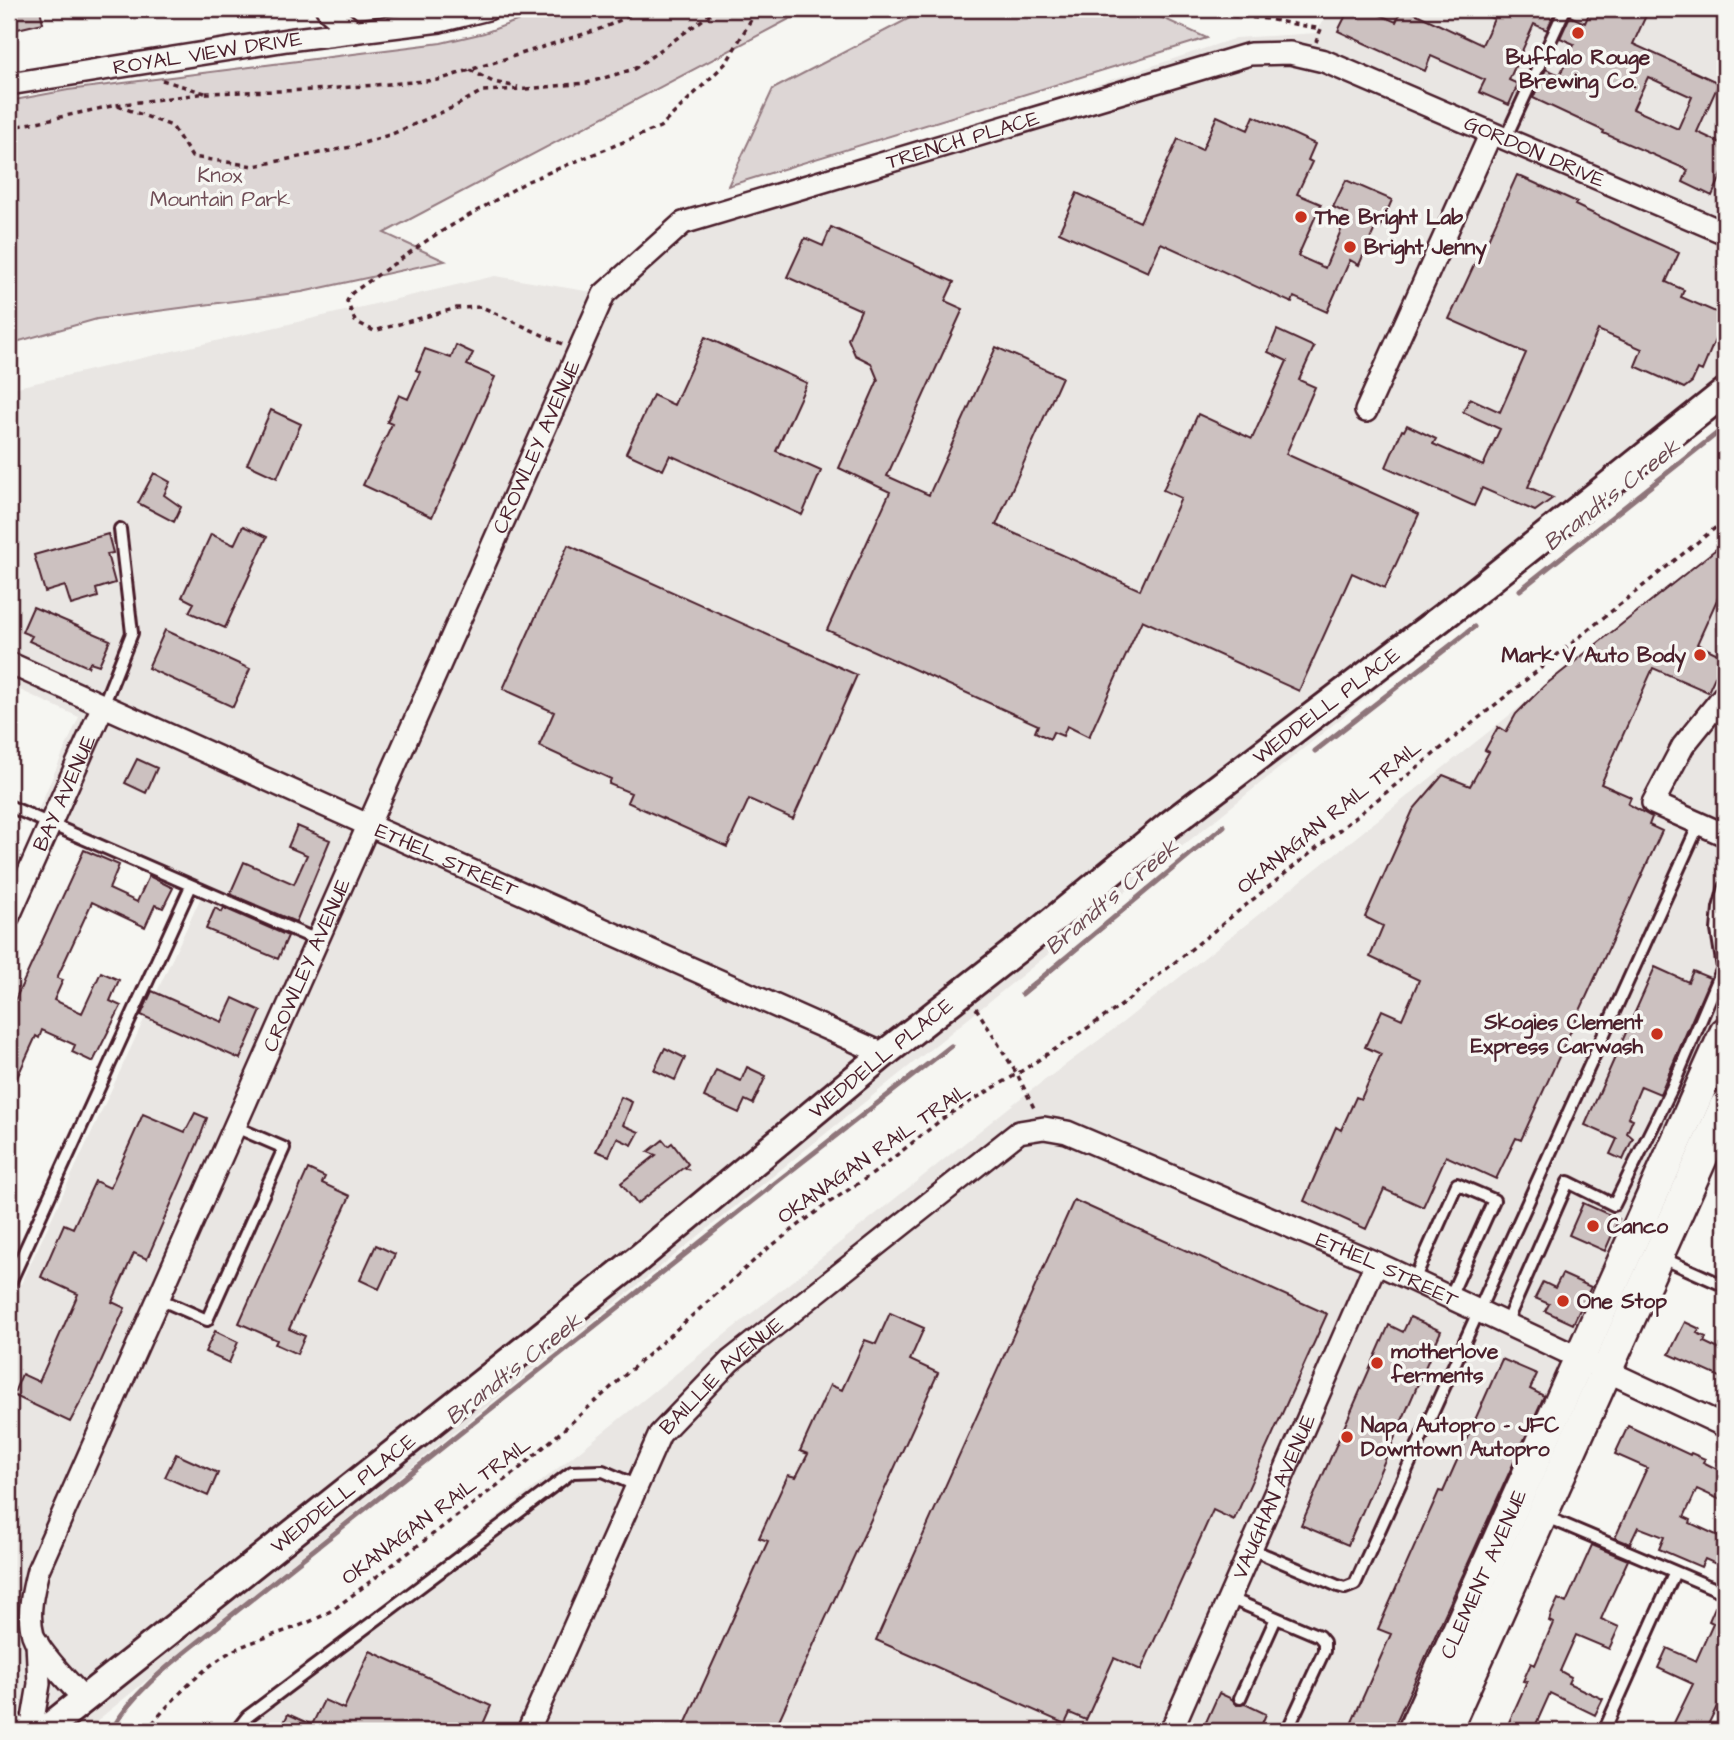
<svg xmlns="http://www.w3.org/2000/svg" width="1734" height="1740" font-family="'Architects Daughter',sans-serif">
<style>
.built{fill:#e9e6e3}
.green{fill:#ddd6d5;stroke:#947a80;stroke-width:2}
.lines{fill:none;stroke-linecap:round;stroke-linejoin:round}
.stream{stroke:#8e747a;stroke-width:5}
.building{fill:#ccc1c0;stroke:#4a1f2b;stroke-width:2;fill-rule:evenodd}
.service-casing{stroke:#4a1f2b;stroke-width:16}
.minor-casing{stroke:#4a1f2b;stroke-width:26}
.tertiary-casing{stroke:#4a1f2b;stroke-width:32}
.secondary-casing{stroke:#4a1f2b;stroke-width:35}
.path{stroke:#4a1f2b;stroke-width:3.5;stroke-dasharray:5 5;stroke-linecap:butt}
.service{stroke:#f6f6f2;stroke-width:10}
.minor{stroke:#f6f6f2;stroke-width:21}
.tertiary{stroke:#f6f6f2;stroke-width:26}
.secondary{stroke:#f6f6f2;stroke-width:30}
.poi-dot{fill:#c8321e;stroke:#f6f6f2;stroke-width:2.5}
.labels{text-anchor:middle;dominant-baseline:central;stroke-width:7;stroke-linejoin:round;paint-order:stroke}
.street-label{font-size:21px;fill:#4a1f2b;stroke:#f6f6f2}
.poi-label{font-size:21px;font-weight:bold;fill:#4a1f2b;stroke:#f6f6f2;text-anchor:start}
.park-label{font-size:21px;fill:#6f4d56;stroke:#f6f6f2}
.water-label{font-size:23px;font-style:italic;fill:#6c4a52;stroke:#f6f6f2}
</style>
<rect width="100%" height="100%" fill="#f6f6f2"/>
<filter id="ink" filterUnits="userSpaceOnUse"><feTurbulence type="fractalNoise" baseFrequency=".0143" numOctaves="2"/><feDisplacementMap in="SourceGraphic" scale="14" xChannelSelector="R" yChannelSelector="G"/><feConvolveMatrix kernelMatrix="1 2 1 2 8 2 1 2 1" color-interpolation-filters="sRGB"/></filter>
<g filter="url(#ink)">
<path class="built" d="M1328,9H1725V409L84,1731H9V1310L207,884L38,810L79,717L9,685V389L495,276L604,294L683,223L1236,38L1317,33Z
M1725,544V1077L1432,1731H220L306,1661L331,1648L377,1613L1022,1097L1122,1023Z"/>
<path class="green" d="M549,9H808L384,233L445,261L302,292L97,319L9,344V101L68,90L441,43L484,33Z
M927,9H1143L1207,38L728,186L773,89Z"/>
<g class="lines">
<path class="stream" d="M1520,590L1725,427
M1315,751L1474,627
M1022,994L1224,826
M111,1731C137,1685 183,1655 223,1622L747,1205L951,1046"/>
</g>
<path class="building" d="M9,9H40L43,23L9,31Z
M1349,9H1367L1396,22L1402,9H1406L1482,45L1494,19L1471,9L1556,10L1547,30L1534,24L1509,80L1518,84L1509,105L1479,92L1485,80L1431,56L1425,71L1338,31Z
M1591,9H1649L1633,44L1719,83L1697,132L1725,145V168L1712,196L1683,182L1688,170L1603,133L1604,131L1533,98L1546,69L1560,75L1574,44L1560,38L1570,16L1585,23ZM1648,77L1692,97L1678,129L1633,109Z
M1217,116L1248,130L1254,116L1315,144L1308,160L1312,162L1297,194L1321,204L1298,256L1325,268L1348,214L1333,207L1346,180L1392,200L1380,228L1376,226L1359,265L1350,260L1327,312L1294,297L1292,303L1161,243L1148,272L1059,232L1077,193L1140,222L1178,139L1202,150Z
M1517,175L1577,202L1575,205L1619,226L1679,253L1666,282L1684,290L1681,297L1725,316L1702,371L1698,369L1692,382L1684,388L1635,366L1642,349L1598,330L1528,487L1553,498L1535,511L1482,488L1474,506L1386,467L1402,430L1404,431L1407,425L1436,439L1433,444L1483,466L1500,429L1463,412L1470,398L1500,412L1526,353L1449,319L1480,252L1482,253Z
M831,227L954,282L945,301L963,309L887,476L929,495L996,347L1062,377L996,525L1140,590L1181,498L1163,490L1198,414L1252,439L1287,361L1268,352L1277,330L1314,347L1299,380L1315,387L1286,454L1419,514L1385,588L1352,573L1299,691L1142,620L1089,737L1067,726L1063,736L1053,732L1050,739L1035,732L1038,725L827,630L890,492L839,468L878,380L871,363L855,355L848,339L861,310L787,277L805,238L823,246Z
M705,337L807,383L776,451L821,471L802,515L670,455L663,470L626,453L653,395L674,405Z
M456,345L473,353L467,365L495,377L432,517L363,485L392,424L387,422L399,395L408,399L420,372L416,370L425,349L451,358Z
M271,410L301,424L277,478L247,464Z
M154,473L170,482L164,495L181,507L174,522L138,503Z
M243,526L267,537L225,628L189,612L194,603L182,597L211,534L234,545Z
M108,534L113,553L107,554L115,583L96,589L98,597L71,605L65,586L45,592L34,555Z
M1725,542V582L1697,644L1724,657L1708,692L1653,668L1601,784L1631,797L1628,804L1652,817L1649,825L1662,831L1521,1140L1516,1138L1496,1179L1446,1156L1423,1207L1384,1189L1366,1229L1304,1201L1336,1127L1341,1130L1356,1097L1361,1099L1381,1054L1365,1047L1382,1010L1402,1019L1419,980L1370,957L1383,926L1365,917L1413,810L1443,775L1470,786L1489,752L1485,750L1498,727L1506,732L1516,714L1544,686Z
M568,545L857,675L793,819L749,799L727,847L627,802L631,793L609,784L611,779L539,746L554,712L503,689Z
M33,607L110,640L99,665L90,662L88,667L29,641L32,636L22,632Z
M165,630L250,669L233,707L148,668Z
M137,759L157,768L146,793L125,783Z
M297,826L330,840L296,922L230,894L244,862L294,884L307,855L288,847Z
M84,850L119,865L109,889L137,902L149,876L173,888L163,908L155,905L145,927L92,902L57,978L63,980L54,1000L82,1013L101,972L119,980L110,1001L121,1006L93,1062L72,1052L75,1045L42,1030L39,1038L36,1036L9,1095V1013Z
M215,908L222,912L224,908L288,936L278,959L206,929Z
M1655,967L1688,982L1693,971L1710,978L1660,1094L1641,1086L1628,1117L1633,1119L1627,1133L1633,1138L1623,1160L1610,1154L1617,1139L1585,1125Z
M152,991L222,1022L233,998L261,1011L240,1059L141,1015Z
M665,1048L685,1058L675,1080L654,1070Z
M747,1067L766,1076L753,1104L745,1100L739,1113L704,1097L716,1070L741,1081Z
M621,1097L632,1102L623,1125L639,1132L632,1145L617,1138L609,1156L596,1151Z
M195,1113L207,1118L199,1140L147,1259L134,1253L112,1302L125,1308L93,1379L70,1422L13,1395L22,1374L39,1382L78,1294L41,1277L64,1224L73,1228L95,1181L110,1188L143,1114L185,1132Z
M663,1140L668,1146L672,1143L688,1164L685,1167L687,1169L683,1168L637,1204L621,1183L656,1155L648,1152Z
M308,1169L325,1177L322,1183L350,1196L289,1329L305,1336L297,1354L275,1344L277,1340L239,1323Z
M1074,1200L1327,1314L1234,1520L1213,1510L1141,1670L1114,1658L1086,1720L1070,1713L1065,1724L876,1640Z
M1583,1203L1619,1219L1605,1251L1569,1235Z
M376,1245L395,1254L379,1289L360,1280Z
M1562,1274L1591,1287L1573,1324L1545,1311L1549,1304L1535,1298L1543,1282L1555,1288Z
M890,1313L924,1328L910,1360L938,1373L774,1731H682L768,1541L759,1538L788,1475L796,1477L808,1454L800,1451L830,1385L842,1390L865,1340L876,1344Z
M1410,1317L1441,1331L1348,1545L1301,1525L1389,1325L1403,1332Z
M1685,1322L1700,1329L1697,1333L1706,1337L1704,1342L1725,1352V1370L1722,1378L1669,1354Z
M215,1331L238,1342L229,1363L205,1352Z
M1502,1359L1537,1374L1530,1389L1544,1396L1392,1731H1348L1391,1634L1378,1629L1439,1491L1443,1492Z
M1628,1426L1690,1455L1691,1453L1705,1459L1703,1462L1725,1473V1502L1697,1489L1684,1517L1691,1520L1690,1523L1725,1539V1568L1705,1559L1701,1567L1659,1549L1664,1537L1638,1527L1630,1544L1615,1538L1647,1468L1615,1454Z
M176,1454L218,1473L208,1496L165,1477Z
M1592,1545L1628,1560L1601,1619L1619,1627L1609,1649L1576,1635L1560,1671L1571,1677L1568,1683L1603,1699L1595,1715L1550,1693L1533,1731H1505L1527,1682L1523,1681L1531,1663L1535,1665L1553,1623L1549,1621L1552,1612L1558,1599L1566,1603Z
M1723,1601H1725V1690L1705,1731H1670L1693,1684L1658,1668L1667,1648L1696,1661L1713,1623L1709,1621L1715,1607L1719,1609Z
M370,1651L491,1706L480,1731H280L288,1714L312,1725L324,1700L344,1709Z
M1219,1693L1232,1699L1237,1705L1245,1704L1266,1714L1259,1731H1202Z"/>
<g class="lines">
<defs>
<path id="service" d="M1505,139L1565,9
M103,706L132,633L120,529
M9,806L317,940
M1660,1257L1725,1286
M1414,1280L1457,1184L1494,1200L1450,1297
M9,1285L191,886
M157,1298L207,1320L284,1148L233,1126
M1506,1323L1568,1182L1614,1205L1672,1088L1723,968L1717,930L1719,908L1725,887
M1544,1516L1725,1593
M1251,1549L1338,1586L1345,1588L1355,1584L1699,824
M1229,1598L1319,1636L1324,1642V1651L1287,1731
M1240,1698L1276,1618
M9,1716L18,1721L25,1731
M236,1731L247,1717L572,1472L603,1471L635,1485
M1604,1731L1675,1572"/>
<g id="minor">
<path d="M327,9L354,32"/>
<path id="s1" d="M9,84L287,40L440,21L488,9"/>
<path d="M1366,411L1491,133"/>
<path id="s2" d="M9,663L368,825L884,1054"/>
<path d="M1725,694L1683,746L1653,803L1725,835"/>
<path id="s3" d="M9,916L103,706"/>
<path id="s4" d="M84,1699C71,1684 39,1653 33,1635C27,1614 33,1590 38,1570L604,294L683,223L1250,54L1290,53L1324,61L1725,233"/>
<path d="M31,1731L39,1684L37,1642"/>
<path id="s5" d="M528,1731L660,1434L730,1361L1019,1132L1044,1128L1067,1132L1376,1263L1725,1426"/>
<path id="s6" d="M1171,1731L1376,1263"/>
</g>
<g id="tertiary">
<path id="s7" d="M44,1731L639,1258L884,1054L1029,940L1169,825L1465,600L1725,392"/>
</g>
<g id="secondary">
<path id="s8" d="M1413,1731L1725,1033"/>
<path d="M1445,1731L1725,1106"/>
</g>
</defs>
<use href="#service" class="service-casing"/>
<use href="#minor" class="minor-casing"/>
<use href="#tertiary" class="tertiary-casing"/>
<use href="#secondary" class="secondary-casing"/>
<path class="path" d="M1193,9L1203,13L1267,19L1321,29L1316,42
M470,70L493,82L518,87
M162,80L205,93
M526,89L587,83L634,69L712,13L714,9
M118,106L172,126L192,157L254,166L304,156L351,147L392,134L454,107L482,91L526,89
M9,128L116,105L207,93L313,90L438,80L603,28L644,9
M562,344L482,307L457,308L374,331L355,321L347,301L352,293L432,237L528,181L660,127L727,62L757,9
M976,1008L1017,1074L1035,1110
M146,1731C169,1703 206,1663 238,1648C270,1634 304,1628 334,1609L519,1469L766,1250L824,1206L874,1173L946,1116L1017,1074L1118,1008L1725,520"/>
<use href="#service" class="service"/>
<use href="#minor" class="minor"/>
<use href="#tertiary" class="tertiary"/>
<use href="#secondary" class="secondary"/>
</g>
</g>
<g class="poi-dot">
<circle cx="1578" cy="33" r="7"/>
<circle cx="1301" cy="217" r="7"/>
<circle cx="1350" cy="247" r="7"/>
<circle cx="1700" cy="655" r="7"/>
<circle cx="1657" cy="1034" r="7"/>
<circle cx="1593" cy="1226" r="7"/>
<circle cx="1563" cy="1301" r="7"/>
<circle cx="1377" cy="1363" r="7"/>
<circle cx="1347" cy="1437" r="7"/>
</g>
<g class="labels">
<g class="street-label">
<text stroke="none"><textPath href="#s1" startOffset="201">ROYAL VIEW DRIVE</textPath></text>
<text stroke="none"><textPath href="#s4" startOffset="1942">TRENCH PLACE</textPath></text>
<text stroke="none"><textPath href="#s4" startOffset="2546">GORDON DRIVE</textPath></text>
<text stroke="none"><textPath href="#s4" startOffset="1377">CROWLEY AVENUE</textPath></text>
<text stroke="none"><textPath href="#s7" startOffset="1642">WEDDELL PLACE</textPath></text>
<text stroke="none"><textPath href="#s3" startOffset="135">BAY AVENUE</textPath></text>
<text transform="translate(1329 817) rotate(-39)">OKANAGAN RAIL TRAIL</text>
<text stroke="none"><textPath href="#s2" startOffset="480">ETHEL STREET</textPath></text>
<text stroke="none"><textPath href="#s4" startOffset="810">CROWLEY AVENUE</textPath></text>
<text stroke="none"><textPath href="#s7" startOffset="1074">WEDDELL PLACE</textPath></text>
<text transform="translate(874 1153) rotate(-35)">OKANAGAN RAIL TRAIL</text>
<text stroke="none"><textPath href="#s5" startOffset="1192">ETHEL STREET</textPath></text>
<text stroke="none"><textPath href="#s5" startOffset="410">BAILLIE AVENUE</textPath></text>
<text stroke="none"><textPath href="#s7" startOffset="382">WEDDELL PLACE</textPath></text>
<text stroke="none"><textPath href="#s6" startOffset="256">VAUGHAN AVENUE</textPath></text>
<text transform="translate(436 1511) rotate(-37)">OKANAGAN RAIL TRAIL</text>
<text stroke="none"><textPath href="#s8" startOffset="172">CLEMENT AVENUE</textPath></text>
</g>
<g class="poi-label">
<text x="1578" y="57" text-anchor="middle">Buffalo Rouge<tspan x="1578" dy="24">Brewing Co.</tspan></text>
<text x="1315" y="217">The Bright Lab</text>
<text x="1364" y="247">Bright Jenny</text>
<text x="1686" y="655" text-anchor="end">Mark V Auto Body</text>
<text x="1643" y="1022" text-anchor="end">Skogies Clement<tspan x="1643" dy="24">Express Carwash</tspan></text>
<text x="1607" y="1226">Canco</text>
<text x="1577" y="1301">One Stop</text>
<text x="1391" y="1351">motherlove<tspan x="1391" dy="24">ferments</tspan></text>
<text x="1361" y="1425">Napa Autopro - JFC<tspan x="1361" dy="24">Downtown Autopro</tspan></text>
</g>
<g class="park-label">
<text x="220" y="175">Knox<tspan x="220" dy="24">Mountain Park</tspan></text>
</g>
<g class="water-label">
<text transform="translate(1612 495) rotate(-38)">Brandt's Creek</text>
<text transform="translate(1112 897) rotate(-40)">Brandt's Creek</text>
<text transform="translate(514 1369) rotate(-38)">Brandt's Creek</text>
</g>
</g>
<rect width="1734" height="1740" fill="none" stroke="#f6f6f2" stroke-width="35"/>
<rect x="18" y="18" width="1699" height="1705" fill="none" stroke="#4a1f2b" stroke-width="2.5" filter="url(#ink)"/>
</svg>
